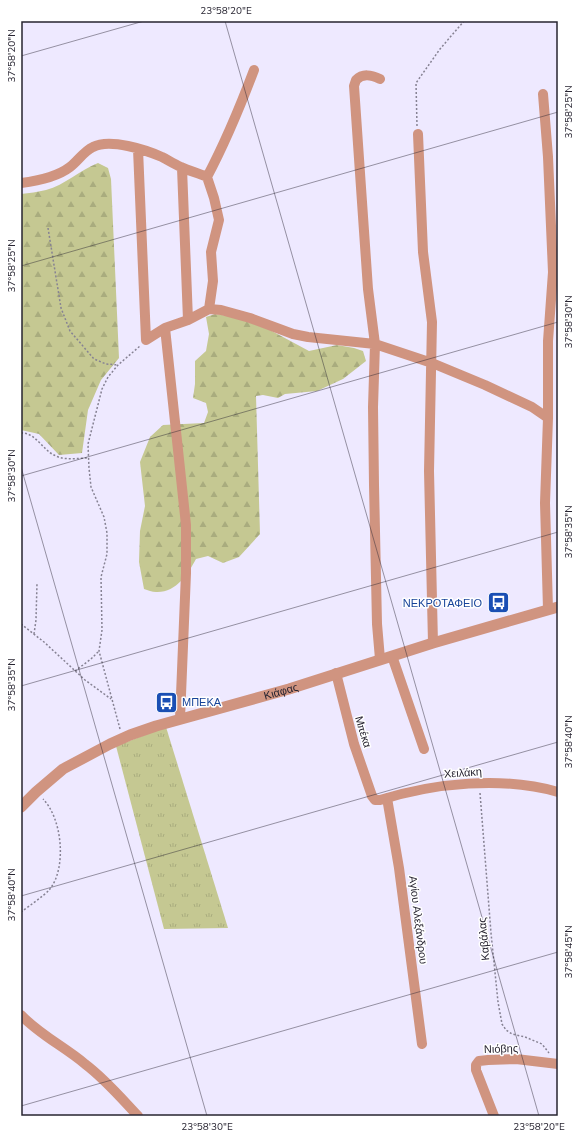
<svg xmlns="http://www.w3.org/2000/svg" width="579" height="1137" font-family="'Nunito Sans',sans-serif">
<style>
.grass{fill:url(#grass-tufts)}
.forest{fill:url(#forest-firs)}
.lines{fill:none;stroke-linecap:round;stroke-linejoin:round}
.path{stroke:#868293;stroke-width:1.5;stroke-dasharray:2 2;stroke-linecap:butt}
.minor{stroke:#d09480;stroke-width:10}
.tertiary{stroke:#d09480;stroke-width:11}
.ticks{fill:none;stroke:#272431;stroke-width:1;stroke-opacity:0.45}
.labels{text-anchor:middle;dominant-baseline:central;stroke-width:3;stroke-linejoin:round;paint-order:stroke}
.transit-label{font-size:11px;fill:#164399;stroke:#fff;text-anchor:end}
.street-label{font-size:11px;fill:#272431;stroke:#fff}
.neatline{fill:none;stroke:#272431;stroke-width:1.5}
.ticks-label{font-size:10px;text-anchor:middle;fill:#272431}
</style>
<defs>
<pattern id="grass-tufts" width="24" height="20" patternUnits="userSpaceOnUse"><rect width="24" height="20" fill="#c5c892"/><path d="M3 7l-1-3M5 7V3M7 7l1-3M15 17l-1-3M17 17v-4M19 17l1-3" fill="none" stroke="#a9ac7e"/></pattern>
<pattern id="forest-firs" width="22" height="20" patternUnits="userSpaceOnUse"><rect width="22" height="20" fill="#c5c892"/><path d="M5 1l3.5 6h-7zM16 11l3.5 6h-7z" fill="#a9ac7e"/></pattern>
</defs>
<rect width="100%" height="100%" fill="#eee9ff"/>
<path class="grass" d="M166,727L228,928L164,929L116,746Z"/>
<path class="forest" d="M98,163L108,168L111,179L119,358L101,380L88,410L82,453L59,455L39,434L21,430V194C29,193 38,192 46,190C65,185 80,170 98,163Z
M215,314L235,317L270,330L309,351L337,345L354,348L363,351L366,361L343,379L317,391L285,394L278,398L263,395L256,396L260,534L239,557L223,563L208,556L196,559C188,574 176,593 156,592C152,592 148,590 144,589L139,562L140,531L145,506L140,462L150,437L163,425L204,423L208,412L206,403L193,398L195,384V361L206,351L209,334L206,317Z"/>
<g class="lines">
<path class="path" d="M417,126L416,83L440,49L464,21
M48,228L61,308L70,331L94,359L106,364L118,365
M21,433C35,432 43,450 54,455C64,461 78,458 88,458
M21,624L44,642L85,680L111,699
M34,634L36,620L37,583
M75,671L91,659L99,651
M120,729L99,651L102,630L101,577L107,554V533L104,517L91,487L89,468L88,444L102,389L108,377L118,365L140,346
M480,793L491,933L498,1002L502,1024L506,1030L512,1034L525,1037L542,1044L549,1053
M21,912C29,906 44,896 50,889C67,867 62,818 43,799"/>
<path class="minor" d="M543,94L548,157L553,272L548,341V418L545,503L548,609
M418,134L423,252L432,322L429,471L433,643
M138,149L146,340L165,328L186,525V573L180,719
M21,183C37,181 57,177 70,167C78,161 84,151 93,147C110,138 146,150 162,157C168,160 174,164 181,167C189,171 198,173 207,177
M209,309L213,281L211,252L219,220L214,198L207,177C225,143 240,107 254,70
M188,320L209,309L221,310L250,318L293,334L308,337L375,344L432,363L485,385L532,407L548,418
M165,328L188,320L182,168
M392,656L424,749
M380,659L377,624L374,485L373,407L375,344L368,289L354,86L356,80C363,73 371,75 380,79
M336,673L354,744L372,796L375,800H380C434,783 503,776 558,792
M387,798L399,868L422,1044
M21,1015C40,1035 65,1047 85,1064C105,1079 121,1098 138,1116
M494,1116L476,1070V1065L479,1061L488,1060L516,1059L558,1064"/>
<path class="tertiary" id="s1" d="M21,807L36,792L63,769L110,744L130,735L156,726L289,689L433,643L558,607"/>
</g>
<path class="ticks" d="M225,21L539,1116M558,21V23M21,56L144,21M21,266L558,112M21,467L207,1116M21,476L558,322M21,686L558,532M21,896L558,742M21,1106L558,952"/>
<defs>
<symbol id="bus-square" viewBox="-11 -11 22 22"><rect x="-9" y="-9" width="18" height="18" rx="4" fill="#1a4fb4" stroke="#fff"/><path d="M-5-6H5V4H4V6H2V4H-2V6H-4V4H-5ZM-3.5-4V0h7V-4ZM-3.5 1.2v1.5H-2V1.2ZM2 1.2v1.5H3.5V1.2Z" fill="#fff"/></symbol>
</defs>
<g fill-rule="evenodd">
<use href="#bus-square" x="486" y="590" width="25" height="25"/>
<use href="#bus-square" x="154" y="690" width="25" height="25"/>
</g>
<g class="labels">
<g class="transit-label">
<text x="482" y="603">ΝΕΚΡΟΤΑΦΕΙΟ</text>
<text x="182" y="702" text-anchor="start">ΜΠΕΚΑ</text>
</g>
<g class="street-label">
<text stroke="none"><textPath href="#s1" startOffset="289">Κιάφας</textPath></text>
<text transform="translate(363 732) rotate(73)">Μπέκα</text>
<text transform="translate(463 773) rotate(-4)">Χειλάκη</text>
<text transform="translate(418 920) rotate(83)">Αγίου Αλεξάνδρου</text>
<text transform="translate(484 939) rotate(-95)">Καβάλας</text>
<text transform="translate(501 1049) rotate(-2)">Νιόβης</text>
</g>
</g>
<rect width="579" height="1137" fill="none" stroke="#ffffff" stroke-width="44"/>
<rect x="22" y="22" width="535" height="1093" class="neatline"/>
<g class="ticks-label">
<text x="226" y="14">23°58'20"E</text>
<text transform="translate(11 56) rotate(-90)" y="4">37°58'20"N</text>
<text transform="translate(568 112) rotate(-90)" y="4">37°58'25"N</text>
<text transform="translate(11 266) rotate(-90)" y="4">37°58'25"N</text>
<text transform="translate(568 322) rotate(-90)" y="4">37°58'30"N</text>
<text transform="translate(11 476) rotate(-90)" y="4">37°58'30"N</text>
<text transform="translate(568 532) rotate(-90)" y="4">37°58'35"N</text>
<text transform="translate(11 685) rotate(-90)" y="4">37°58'35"N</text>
<text transform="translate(568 742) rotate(-90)" y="4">37°58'40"N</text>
<text transform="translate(11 895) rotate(-90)" y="4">37°58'40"N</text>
<text transform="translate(568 952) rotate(-90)" y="4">37°58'45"N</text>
<text x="207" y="1130">23°58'30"E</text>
<text x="539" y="1130">23°58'20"E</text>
</g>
</svg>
